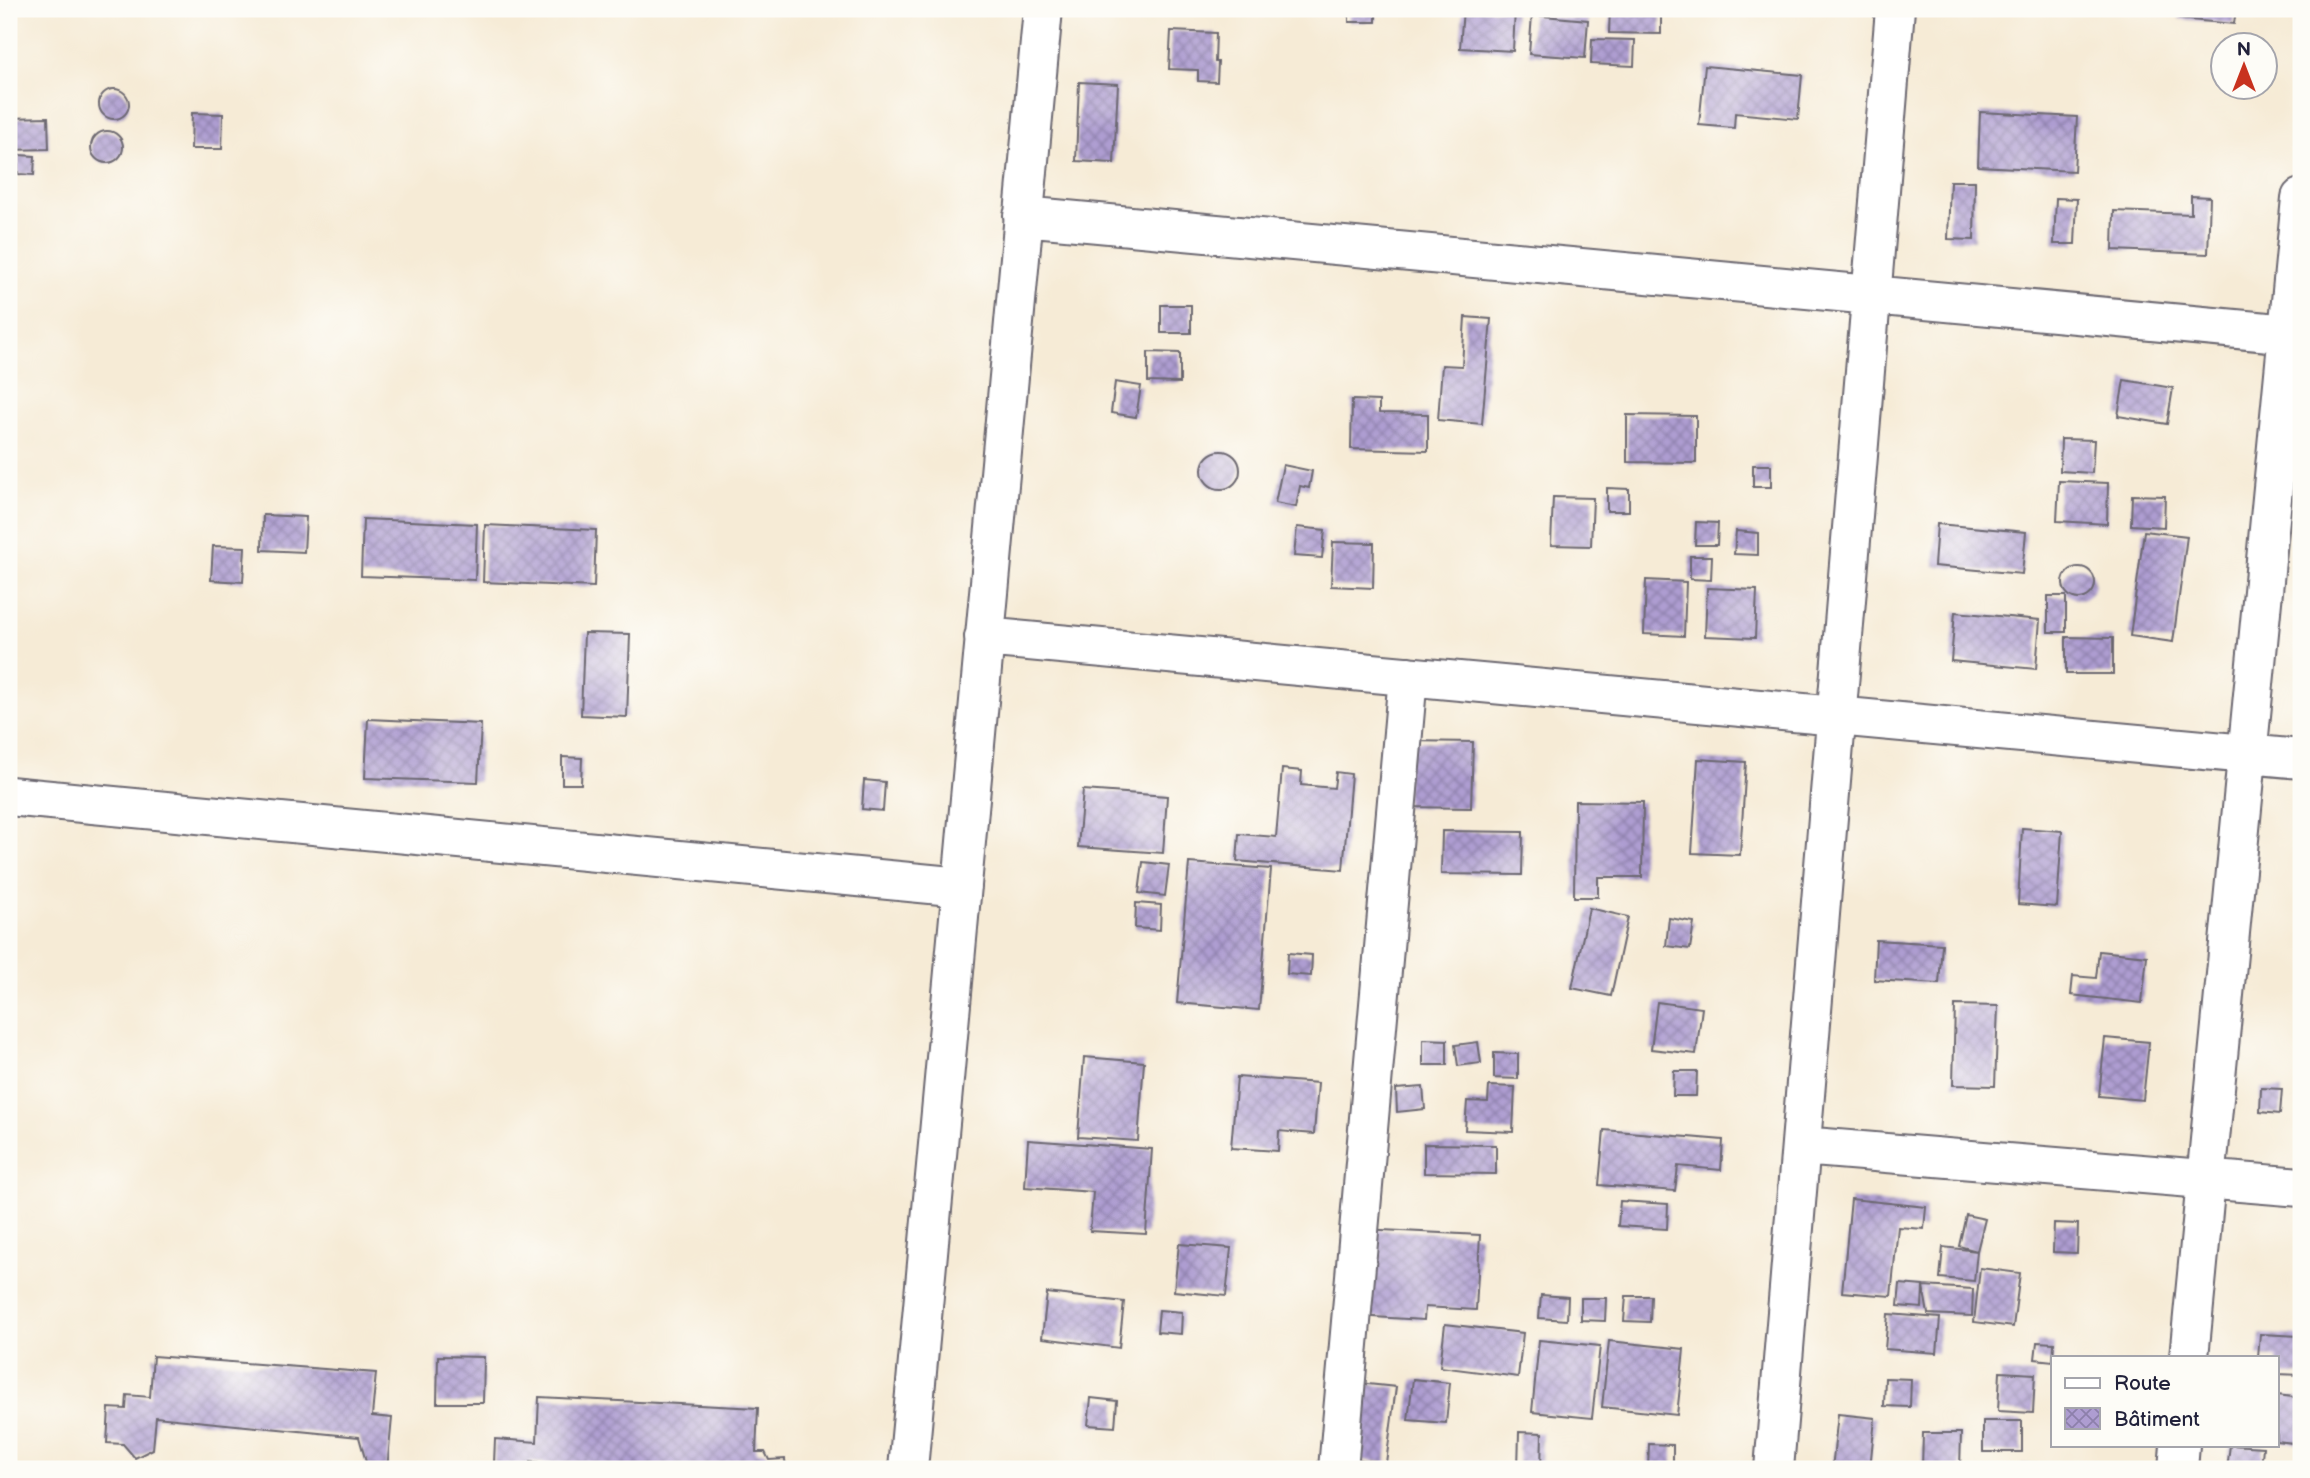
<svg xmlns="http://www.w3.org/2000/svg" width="2310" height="1478" font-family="'Balsamiq Sans',sans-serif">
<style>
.building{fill:url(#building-cross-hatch)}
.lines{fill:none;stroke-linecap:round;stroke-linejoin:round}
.minor-casing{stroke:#6c6871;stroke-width:42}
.minor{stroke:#fff;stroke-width:38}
</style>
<defs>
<pattern id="building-cross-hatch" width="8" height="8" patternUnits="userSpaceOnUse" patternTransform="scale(1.75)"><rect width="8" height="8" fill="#ae9dd1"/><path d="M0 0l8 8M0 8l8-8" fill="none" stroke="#8d80ab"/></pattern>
</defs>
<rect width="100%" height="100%" fill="#fdfcf7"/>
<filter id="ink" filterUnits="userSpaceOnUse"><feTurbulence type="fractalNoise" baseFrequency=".0143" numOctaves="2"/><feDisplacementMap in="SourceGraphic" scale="14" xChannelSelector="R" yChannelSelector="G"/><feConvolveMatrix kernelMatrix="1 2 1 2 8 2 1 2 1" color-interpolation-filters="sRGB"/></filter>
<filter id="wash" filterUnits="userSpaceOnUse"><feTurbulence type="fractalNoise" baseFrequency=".00686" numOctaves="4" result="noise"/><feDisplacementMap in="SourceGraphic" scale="28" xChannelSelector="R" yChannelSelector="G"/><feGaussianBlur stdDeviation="1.57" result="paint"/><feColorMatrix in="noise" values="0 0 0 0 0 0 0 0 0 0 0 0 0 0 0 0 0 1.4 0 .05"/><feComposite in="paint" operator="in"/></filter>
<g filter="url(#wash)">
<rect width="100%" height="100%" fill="#f6ebd6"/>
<g id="blocks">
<path class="building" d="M1349,9H1376V22H1349Z
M1463,9H1515L1513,51L1460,48Z
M1610,9H1661V34L1609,33Z
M2180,9H2236L2234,24L2179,19Z
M1532,15L1588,20L1585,58L1529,54Z
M1171,31L1216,33L1215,62H1218L1217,82L1198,81V70L1169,69Z
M1592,39L1635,40L1634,66L1591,64Z
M1705,66L1802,75L1798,119L1735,113L1734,128L1699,125Z
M1079,82L1118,84L1114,163L1076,161Z
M99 104a15 15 0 1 1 30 0a15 15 0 1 1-30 0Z
M1980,112L2077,117L2074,171L1978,166Z
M192,113L223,114L222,149H191Z
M48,117L49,149L9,150V118Z
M91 147a16 16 0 1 1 32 0a16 16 0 1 1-32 0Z
M18,155L35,156L34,175L18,174Z
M1950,181H1975L1974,240L1948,239Z
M2191,196L2210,197L2208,254L2113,250L2114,211L2191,214Z
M2056,198L2077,199L2075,244H2054Z
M1161,305H1191V333H1161Z
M1465,317L1491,319L1482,424L1438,420L1442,365L1462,366Z
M1148,352L1180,353V383L1148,382Z
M2124,380L2173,388L2167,424L2118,416Z
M1115,382L1141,386L1136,417L1111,413Z
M1352,400L1379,401V413L1428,414V451L1351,449Z
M1627,415L1696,416V463L1627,462Z
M2061,439L2094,440L2092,473L2060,471Z
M1202 470a19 19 0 1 1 38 0a19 19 0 1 1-38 0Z
M1283,465L1312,471L1309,488L1300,486L1296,507L1275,503Z
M1753,465H1771V487H1753Z
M2059,481L2108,483L2107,524L2057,521Z
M1607,488L1629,489V511H1607Z
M2132,495L2165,496L2164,527L2131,525Z
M1553,497L1593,498L1591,546L1551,545Z
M263,515L306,517L304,552L262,550Z
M363,519L477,524L475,580L361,576Z
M1696,522L1718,523L1717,545H1695Z
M1937,524L2026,532L2022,574L1934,566Z
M485,525L596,530L594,587L483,582Z
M1297,527L1325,530L1322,558L1294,556Z
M1736,531L1758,533V555L1734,554Z
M2144,531L2187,536L2173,642L2130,636Z
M1333,542L1374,543L1373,588L1331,586Z
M213,546L245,547L243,582L211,580Z
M1690,556H1712L1711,580L1690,579Z
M2063 583a16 16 0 1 1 32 0a16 16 0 1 1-32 0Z
M1646,580L1686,582L1684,636L1644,634Z
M1707,588L1757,590L1755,638L1705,636Z
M2048,596H2066V632H2048Z
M1955,612L2040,620L2036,669L1951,661Z
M584,633L630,634L627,717L581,715Z
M2066,637L2113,638V674H2066Z
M368,719L481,724L478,782L365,778Z
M1408,741L1473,742L1471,808L1406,807Z
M562,757L582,758L581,784H562Z
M1698,759L1746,762L1740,855L1692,853Z
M1282,769L1302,771L1301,785L1334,788L1336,772L1351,774L1343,870L1237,861L1239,834L1276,837Z
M864,780L885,782L883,811L862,809Z
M1083,790L1167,796L1163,853L1078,847Z
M1575,801L1643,802L1642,877H1598V897H1574Z
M2022,828L2062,831L2057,907L2018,904Z
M1442,831L1523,832L1522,875L1441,874Z
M1143,862L1169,865L1165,896L1139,893Z
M1189,863L1271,869L1259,1010L1177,1003Z
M1136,903L1161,905L1160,930L1135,928Z
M1589,908L1628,917L1611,996L1572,988Z
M1669,918L1694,922L1690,949L1666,946Z
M1876,940L1942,944L1939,984L1874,980Z
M2099,951L2147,956L2142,1003L2071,995L2073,976L2096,978Z
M1288,953L1312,955L1311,976L1287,974Z
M1657,1002L1702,1008L1696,1054L1651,1049Z
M1955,1005L1998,1006L1995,1086L1953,1085Z
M2105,1038L2149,1042L2143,1100L2099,1096Z
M1423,1039L1447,1040V1065H1423Z
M1478,1042L1481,1063L1458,1066L1455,1045Z
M1494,1053L1518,1054V1079L1494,1078Z
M1084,1057L1144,1062L1138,1141L1078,1137Z
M1674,1071H1697L1696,1096H1673Z
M1237,1077L1318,1083L1314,1134L1279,1131L1278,1151L1231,1148Z
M1489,1086L1515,1087L1513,1132L1465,1130L1467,1101L1488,1102Z
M1423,1087L1425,1109L1397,1112L1396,1089Z
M2261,1088L2282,1089L2280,1114L2260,1112Z
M1604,1130L1723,1140L1721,1170L1678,1166L1675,1191L1599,1185Z
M1028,1140L1152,1149L1146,1234L1090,1231L1093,1192L1025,1187Z
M1424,1144L1496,1145V1174L1424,1173Z
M1851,1199L1926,1207L1924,1229L1898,1227L1891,1296L1842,1292Z
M1620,1201L1668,1204L1667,1229L1618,1226Z
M1966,1215L1985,1219L1977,1251L1974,1281L1940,1278L1943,1247L1977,1251L1959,1246Z
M2054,1223L2078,1224L2077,1253L2053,1252Z
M1362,1229L1480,1235L1476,1310L1425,1307L1424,1320L1357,1316Z
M1179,1244L1231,1248L1226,1296L1174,1291Z
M1980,1268L2020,1273L2013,1327L1974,1322Z
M1900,1284L1923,1286L1922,1308L1898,1306Z
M1923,1286L1973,1289L1972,1316L1928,1314Z
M1047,1293L1124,1302L1119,1348L1042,1338Z
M1541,1295L1568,1297L1567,1320L1539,1318Z
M1626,1296H1651L1650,1322L1624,1321Z
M1581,1298H1606L1605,1321L1581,1320Z
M1159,1310L1182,1312L1181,1334L1157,1332Z
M1888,1314L1940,1318L1937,1353L1885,1349Z
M1445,1324L1523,1333L1518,1377L1440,1367Z
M2260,1334L2301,1336V1375L2277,1374V1357H2258Z
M1539,1340L1600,1346L1592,1418L1532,1412Z
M1609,1341L1684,1349L1677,1415L1602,1407Z
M2037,1342L2054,1343L2053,1361L2035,1359Z
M153,1356L376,1373L372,1416L392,1418L387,1469H368L359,1437L156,1417L153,1449L135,1458L123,1444L107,1443L109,1408L126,1409L127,1395L150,1397Z
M438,1356L484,1357L483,1403H437Z
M2000,1372L2035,1374L2033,1413L1998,1411Z
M1885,1378L1911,1379L1910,1407L1884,1406Z
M1413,1379L1450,1383L1446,1423L1408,1420Z
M1358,1383L1396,1387L1386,1463L1348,1458Z
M2277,1395L2301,1398V1444L2277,1441Z
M539,1397L758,1408L756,1452H765L769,1460L785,1459L786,1469H598L530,1462L529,1469H509L494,1463L495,1439L537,1442Z
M1091,1398L1117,1401L1115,1427L1088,1425Z
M1838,1414L1875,1418L1870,1469H1832Z
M1983,1421H2022V1452H1983Z
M1519,1432L1542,1433L1541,1469H1518Z
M1923,1433H1961L1960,1469H1922Z
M1649,1444L1673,1445V1469H1648Z
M2230,1445L2263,1447L2261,1469H2227Z
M2021,1464L2083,1466L2082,1469H2021Z"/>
</g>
</g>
<g filter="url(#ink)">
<use href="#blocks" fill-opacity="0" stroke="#6c6871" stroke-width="2"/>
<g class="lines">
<defs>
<path id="minor" d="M1023,216L2301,335
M984,637L2301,759
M9,796L962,887
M1801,1146L2301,1187
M2189,1357L2301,198
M908,1469L1043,9
M1338,1469L1408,676
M1774,1469L1895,9
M2178,1469L2180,1445"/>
</defs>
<use href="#minor" class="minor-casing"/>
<use href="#minor" class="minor"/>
</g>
</g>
<rect width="2310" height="1478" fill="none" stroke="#fdfcf7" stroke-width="35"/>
<rect x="2051" y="1356" width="228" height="91" fill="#fdfcf7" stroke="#a5a5ac" stroke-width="2"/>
<rect x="2065" y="1378" width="35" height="10" fill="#ffffff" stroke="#a5a5ac" stroke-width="2"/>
<text x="2114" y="1390" font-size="21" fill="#22223b">Route</text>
<rect x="2065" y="1408" width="35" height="21" fill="url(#building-cross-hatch)" stroke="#a5a5ac" stroke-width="2"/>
<text x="2114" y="1426" font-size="21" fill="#22223b">Bâtiment</text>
<g transform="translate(2244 66)"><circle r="33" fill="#fdfcf7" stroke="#a5a5ac" stroke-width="2"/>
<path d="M0-5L12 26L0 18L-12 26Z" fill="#c8321e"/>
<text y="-10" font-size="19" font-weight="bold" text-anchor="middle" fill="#22223b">N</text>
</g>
</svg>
